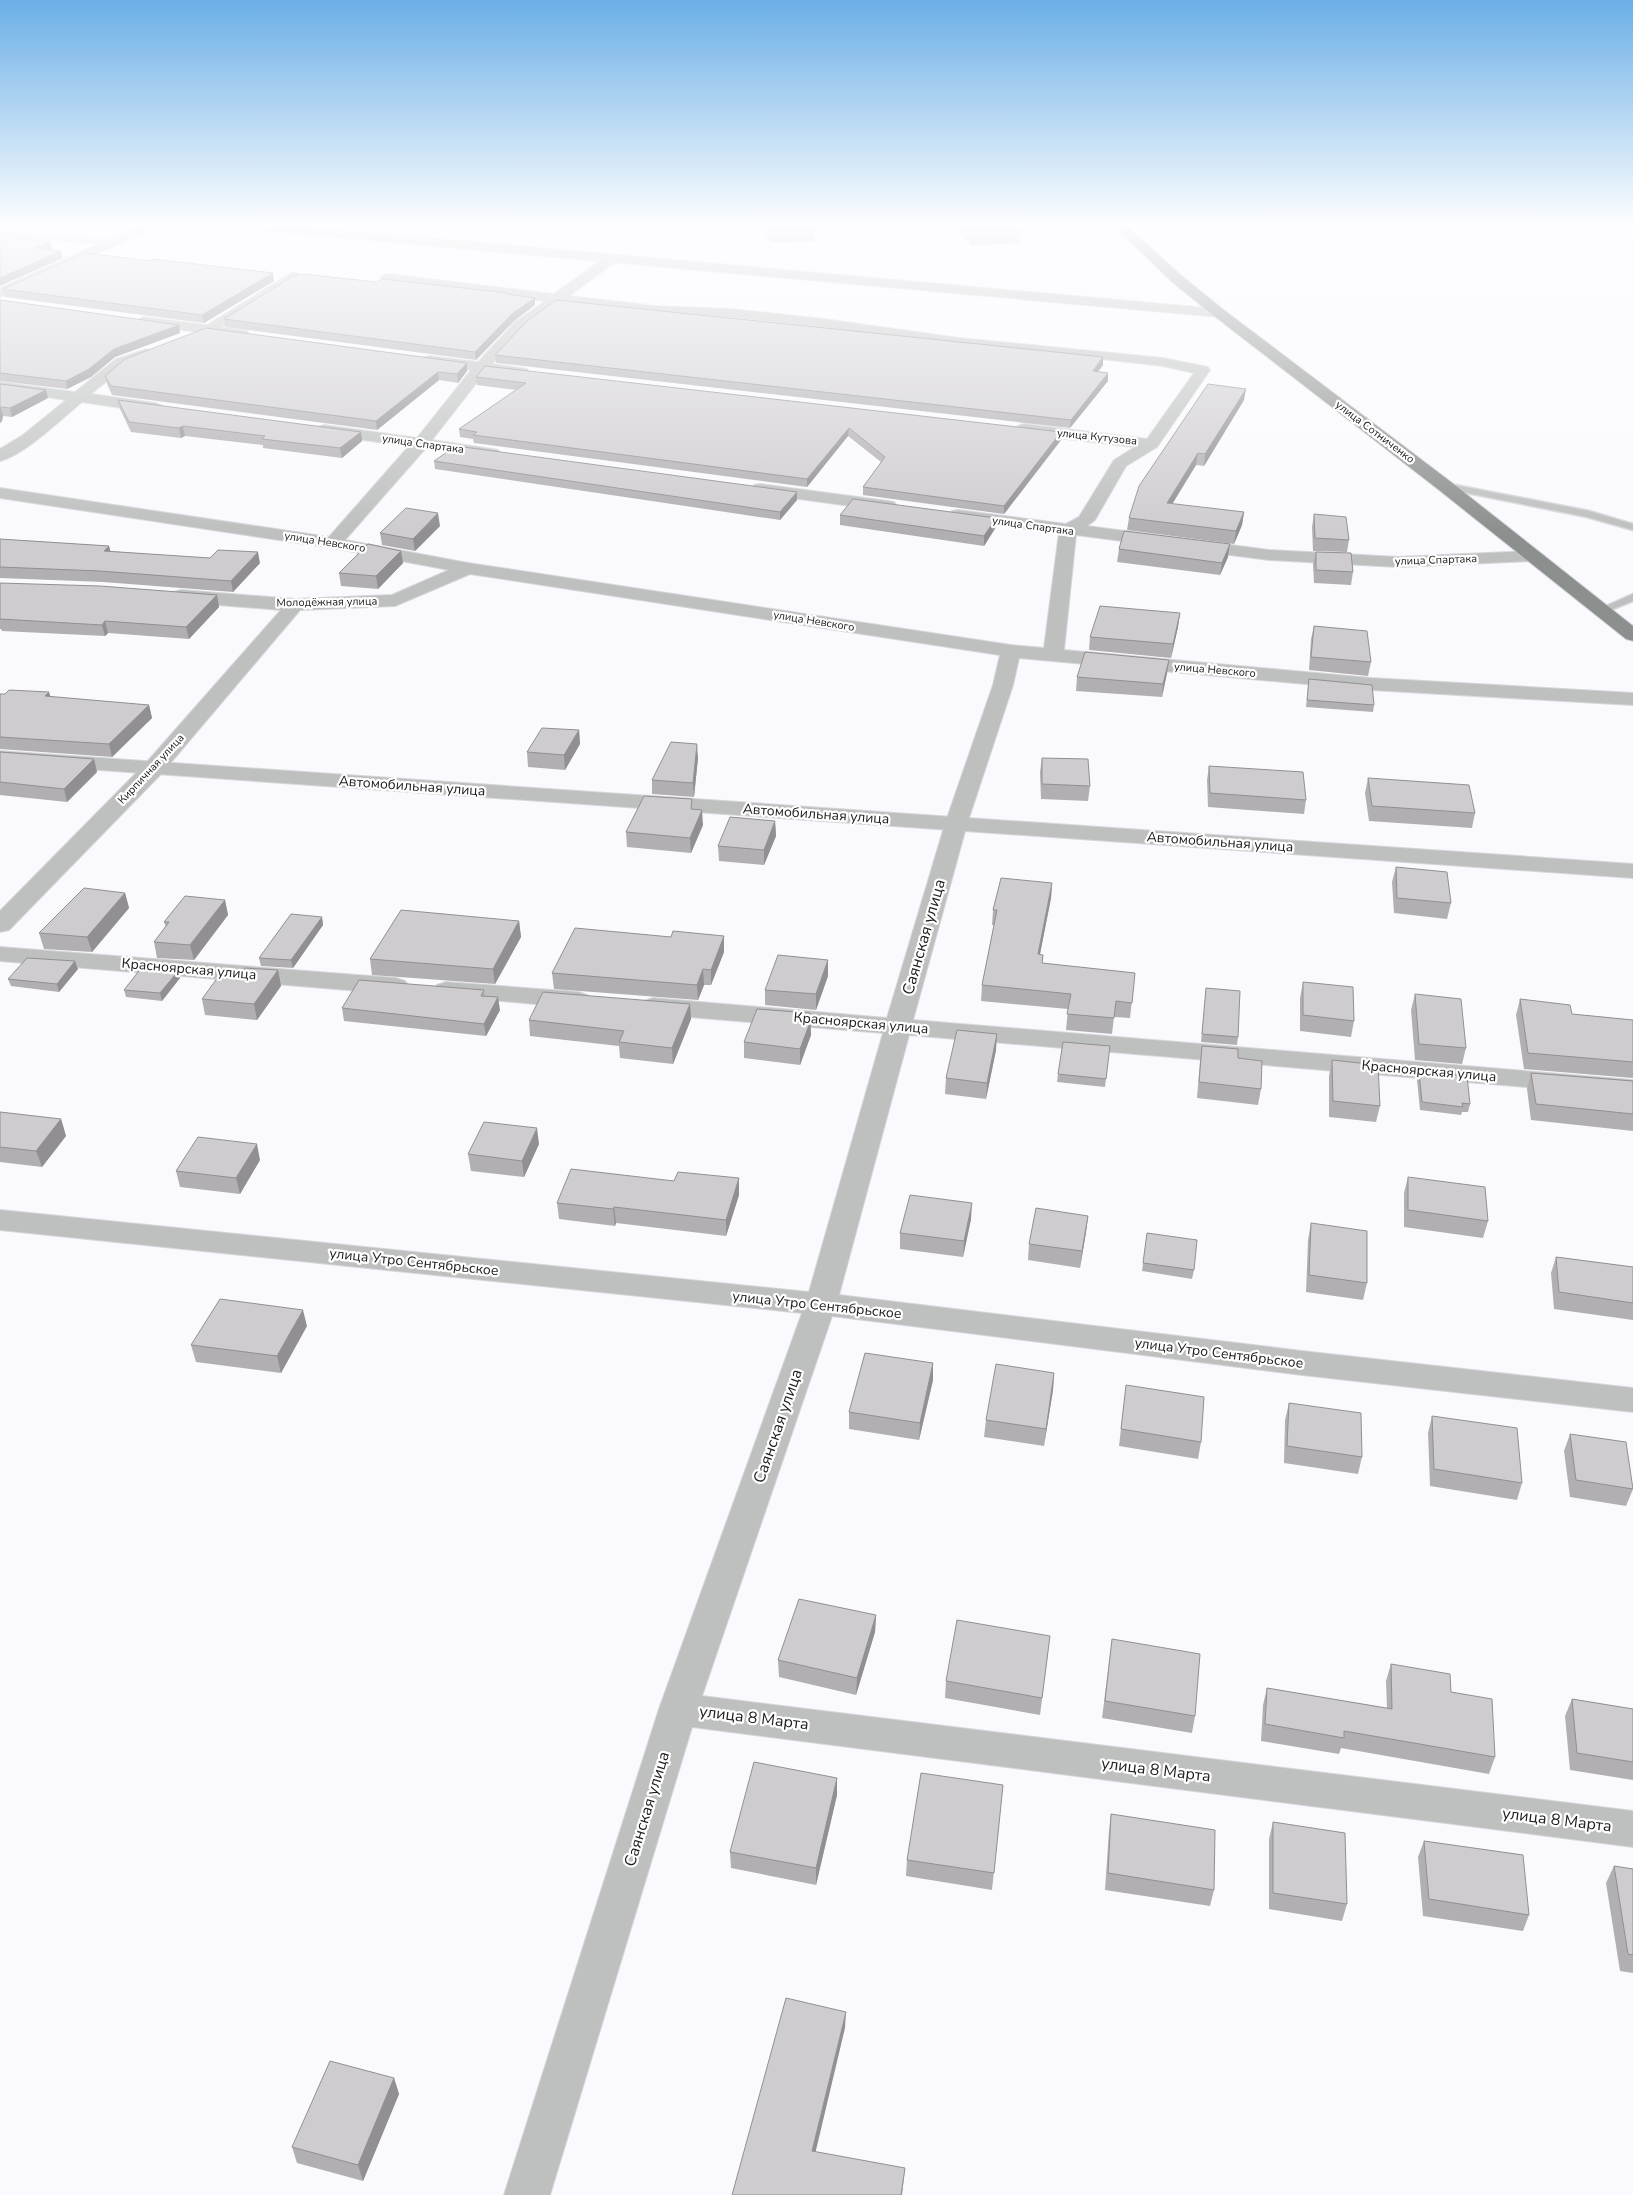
<svg xmlns="http://www.w3.org/2000/svg" width="1633" height="2195" font-family="'Nunito Sans',sans-serif">
<style>
.lines{fill:none;stroke-linecap:round;stroke-linejoin:round}
.service-casing{stroke:#d7d7db;stroke-width:3}
.minor-casing{stroke:#d7d7db;stroke-width:2}
.tertiary-casing{stroke:#d7d7db;stroke-width:2}
.primary-casing{stroke:#d7d7db;stroke-width:2}
.service{fill:#bec0bf;fill-rule:evenodd}
.minor{fill:#bec0bf;fill-rule:evenodd}
.tertiary{fill:#bec0bf;fill-rule:evenodd}
.primary{fill:#8b8f8d;fill-rule:evenodd}
.wall{fill:#b2afb3}
.shaded-wall{fill:#918f92}
.building{fill:#cfccd0;stroke:#918f92}
.labels{text-anchor:middle;dominant-baseline:central;stroke-width:4.5;stroke-linejoin:round;paint-order:stroke}
.far-street-label{font-size:11px;fill:#202022;stroke:#fff}
.street-label{font-size:14px;fill:#202022;stroke:#fff}
.near-street-label{font-size:16px;fill:#202022;stroke:#fff}
</style>
<rect width="100%" height="100%" fill="#fafafe"/>
<g class="lines">
<defs>
<path id="service" d="M0,231L112,241L115,243L112,245L0,235Z
M1445,483L1589,511L1633,524V530L1587,517L1442,488L1440,486Z
M1633,594V601L1606,612H1598L1597,610Z"/>
<path id="minor" d="M139,226H155L153,229L0,297V288Z
M611,255L615,256L617,259L615,262L569,296L656,306L731,309L824,319L959,338L1163,358L1208,367L1210,370L1157,447L1126,466L1095,520L1087,526L1269,550L1398,557L1533,551L1539,552L1542,556L1539,560L1533,561L1398,567L1269,560L1076,535L1064,650L1371,678L1633,693V705L1371,690L1019,658L1013,685L967,824L913,1020L1633,1080V1096L909,1035L839,1295L1302,1351L1633,1388V1412L1302,1375L832,1316L702,1696L1633,1811V1847L692,1727L550,2195H504L659,1709L802,1313L0,1230V1210L809,1292L883,1033L653,1014L644,1011L640,1006L644,1001L653,998L887,1018L945,824L993,685L1000,655L470,574L395,606L300,610L162,773L9,930L0,932V911L146,763L281,610L181,602L174,600L172,596L174,592L181,590L295,599L392,595L449,570L333,548L0,498V488L329,537L409,446L324,435L318,433L316,430L318,427L324,425L417,438L471,370L425,363L423,360L425,357L430,356L478,362L515,322L545,301L388,282L381,278L383,275L388,274L554,294L607,256ZM560,303L656,314L731,317L824,327L959,346L1066,355L1163,366L1194,373L1147,439L1024,424L1018,426L1016,429L1018,432L1024,434L1135,447L1114,460L1079,517L1066,524L958,510L952,511L949,515L952,519L958,520L1059,533L1044,648L1011,645L468,563L345,540L425,449L492,458L498,456L500,453L498,450L432,440L485,372L522,376L527,375L529,372L527,369L492,364L525,328Z
M293,272L298,273L299,276L298,279L221,327L247,331L249,334L247,337L242,338L143,325L136,321L143,317L207,325Z
M147,349L154,353L152,356L126,365L91,394L155,403L160,405L163,408L160,411L155,413L82,402C61,419 26,454 0,461V449L23,435L66,400L0,390V382L75,392L116,359Z
M760,484L888,501L894,502L897,506L894,510L888,511L754,493L752,489L754,485Z
M0,947L396,978L405,981L409,986L405,991L396,994L0,961Z
M446,982L578,992L587,995L591,1000L587,1005L578,1008L437,995L433,990L437,985Z"/>
<path id="tertiary" d="M249,226H296L1219,309L1226,313L1219,317L255,230Z
M0,751L1633,864V878L0,763Z"/>
<path id="primary" d="M1114,226H1127L1182,276L1224,310L1451,482L1633,626V641L1626,639L1439,490L1214,316L1172,282Z"/>
</defs>
<use href="#service" class="service-casing"/>
<use href="#minor" class="minor-casing"/>
<use href="#tertiary" class="tertiary-casing"/>
<use href="#primary" class="primary-casing"/>
<use href="#service" class="service"/>
<use href="#minor" class="minor"/>
<use href="#tertiary" class="tertiary"/>
<use href="#primary" class="primary"/>
</g>
<path class="wall" d="M760,226H815V241L771,243Z
M954,226H1018L1021,229L1020,243L971,246Z
M274,281L204,323L5,297L3,289Z
M376,282L507,293V294L535,298V305L514,321L476,360L225,327L224,319Z
M0,300L180,333L115,357L91,377L67,389L0,381Z
M495,355L1103,365L1098,372L1108,373V381L1070,428L496,363Z
M467,363V371L458,383L439,380L377,430L112,395L107,384L105,376Z
M476,377L1061,440L1004,514L863,495V487L881,462L848,436L807,487L474,443L473,439L460,437L459,429L517,390L477,385Z
M0,384L46,390L48,398L12,417L3,416L2,421L0,423Z
M118,400L361,432L362,441L342,458L263,448V445L185,436L181,438L131,432L120,409Z
M1244,400L1204,466L1196,465L1172,504L1244,512L1242,525L1234,544L1127,530L1129,518Z
M434,461L797,500L780,520L435,469Z
M1314,514L1349,540L1347,552L1313,551L1312,527Z
M840,515L996,527L984,546L840,525Z
M440,526L415,551L382,545L380,533Z
M0,539L109,546L110,551L260,563L233,592L103,582L0,578Z
M1119,549L1228,557L1220,575L1117,562Z
M401,551L403,563L378,589L341,586L339,573Z
M1316,552L1353,572L1351,585L1314,583L1313,564Z
M0,583L217,595L219,607L189,639L108,633L105,636L2,631L1,629H0Z
M1180,613L1178,627L1171,658L1089,650L1090,637Z
M1314,626L1371,662L1368,676L1309,670L1311,639Z
M1169,660L1167,673L1162,697L1076,691L1077,677Z
M1309,679L1374,705L1373,712L1306,707Z
M0,694L51,697L149,705L152,718L112,757L0,749Z
M579,730L580,744L565,770L528,767L527,752Z
M0,752L94,759L97,772L67,802L0,795Z
M698,758L694,797L652,794V780Z
M1042,758L1090,786L1088,801L1041,799L1040,772Z
M1209,766L1306,800L1304,814L1208,807L1207,780Z
M1368,778L1475,813L1472,828L1369,821L1365,793Z
M692,809L703,825L691,853L627,847L626,832Z
M775,821L776,836L764,865L719,861L718,846Z
M1396,867L1451,903L1447,919L1394,913L1392,882Z
M1052,883L1051,898L1040,954L1043,955L1042,963L1135,973L1130,1018L1114,1017L1112,1034L1066,1030L1068,1009L981,1001L982,985L994,925H992L993,910Z
M125,893L129,908L92,952L44,949L39,933Z
M225,900L228,915L194,960L157,958L154,942L166,927L164,922Z
M322,917L323,925L293,968L261,966L259,958Z
M519,921L521,937L495,984L372,975L370,959Z
M724,936V952L711,985H704L698,1000L554,989L552,973L671,937Z
M828,960V976L816,1010L765,1005V990Z
M78,969L59,992L11,986L8,979Z
M179,970L180,978L162,1001L126,997L124,990Z
M278,970L281,986L257,1020L205,1015L202,999L240,975Z
M1303,982L1354,1021L1351,1037L1300,1031V998Z
M1206,988L1238,1037L1237,1045L1201,1042Z
M484,990L485,996L500,1010L486,1036L344,1021L342,1008Z
M1415,994L1466,1048L1462,1064L1415,1060L1411,1010Z
M1520,999L1572,1014L1633,1020V1078L1524,1069L1516,1015Z
M690,1004L691,1019L673,1064L620,1058L619,1046L530,1036L529,1020Z
M810,1013L811,1035L800,1065L744,1058V1042Z
M1110,1046L1105,1087L1057,1082L1058,1074Z
M1202,1046L1238,1058L1261,1089L1258,1105L1197,1098L1200,1061Z
M996,1050L986,1099L945,1094L946,1078Z
M1332,1060L1380,1106L1376,1122L1329,1117V1076Z
M1419,1072L1470,1104L1468,1112H1462L1461,1115L1420,1110L1417,1080Z
M1531,1073L1633,1081V1131L1531,1120L1527,1089Z
M0,1112L61,1119L66,1136L42,1167L0,1162Z
M539,1144L524,1177L471,1171L468,1154Z
M260,1160L240,1194L180,1187L176,1171Z
M1408,1177L1488,1221L1483,1238L1404,1227V1193Z
M739,1178V1195L726,1236L616,1223L615,1226L559,1219L557,1203L674,1181Z
M1088,1216L1086,1232L1080,1268L1028,1260L1029,1244Z
M971,1219L963,1257L900,1249V1233Z
M1311,1223L1367,1283L1363,1300L1306,1292L1308,1240Z
M1147,1233L1194,1270L1192,1279L1142,1271Z
M1556,1257L1633,1267V1320L1554,1309L1551,1273Z
M307,1326L281,1373L196,1362L191,1345Z
M933,1363V1380L919,1440L849,1429V1412Z
M1054,1373L1053,1390L1044,1446L984,1437L986,1420Z
M1126,1385L1201,1442L1198,1459L1119,1446Z
M1289,1403L1362,1457L1358,1474L1284,1463L1285,1420Z
M1432,1416L1522,1483L1517,1500L1430,1486L1428,1433Z
M1570,1434L1633,1489L1626,1506L1570,1497L1564,1451Z
M876,1615L875,1632L856,1695L779,1677L778,1660Z
M1112,1639L1195,1716L1192,1733L1102,1718Z
M1048,1653L1040,1715L945,1698L946,1681Z
M1391,1664L1451,1692L1495,1757L1489,1774L1341,1748L1339,1754L1261,1741L1263,1705L1267,1688L1387,1708L1386,1681Z
M1572,1699L1633,1709V1780L1570,1770L1565,1716Z
M837,1778V1795L816,1885L731,1868L730,1852Z
M1003,1785L992,1890L906,1876L907,1860Z
M1111,1814L1214,1890L1210,1906L1105,1890L1109,1831Z
M1273,1822L1347,1904L1342,1921L1269,1909V1839Z
M1424,1841L1529,1915L1523,1931L1423,1916L1418,1857Z
M1614,1866L1633,1869V1973L1620,1971L1606,1883Z
M394,2078L399,2094L363,2181L297,2163L292,2147Z"/>
<path class="shaded-wall" d="M50,242L52,249L37,255L35,248Z
M61,251L63,258L0,286V278Z
M273,273L274,281L204,323L202,315Z
M535,298V305L514,321L476,360L475,352L513,313Z
M179,325L180,333L115,357L91,377L67,389L66,381L114,349Z
M1103,357V365L1092,379L1093,371Z
M467,363V371L458,383L457,374Z
M438,372L439,380L377,430L376,421Z
M1108,373V381L1070,428L1071,420Z
M1246,389L1244,400L1204,466L1205,454Z
M46,390L48,398L12,417L10,408Z
M1,407L3,416L2,421L0,423V413Z
M183,426L185,436L181,438L179,428Z
M849,428L848,436L807,487V479Z
M361,432L362,441L342,458L340,448Z
M1061,432V440L1004,514V506Z
M1198,453L1196,465L1165,516L1167,503Z
M797,492V500L780,520V512Z
M1244,512L1242,525L1234,544L1236,531Z
M438,513L440,526L415,551L413,539Z
M996,518V527L984,546V536Z
M1230,544L1228,557L1220,575L1222,563Z
M109,546L112,557L104,551Z
M401,551L403,563L378,589L376,576Z
M258,552L260,563L233,592L231,581Z
M217,595L219,607L189,639L186,627Z
M1180,613L1178,627L1171,658L1173,644Z
M105,621L108,633L105,636L102,625Z
M1169,660L1167,673L1162,697L1163,684Z
M49,692L53,704L45,696Z
M149,705L152,718L112,757L109,744Z
M579,730L580,744L565,770L564,755Z
M697,744L698,758L694,797L693,783Z
M94,759L97,772L67,802L64,789Z
M702,810L703,825L691,853L690,838Z
M775,821L776,836L764,865V850Z
M1052,883L1051,898L1037,969L1038,954Z
M125,893L129,908L92,952L87,937Z
M225,900L228,915L194,960L190,945Z
M322,917L323,925L293,968L291,960Z
M519,921L521,937L495,984L493,969Z
M724,936V952L711,985V970Z
M828,960V976L816,1010V994Z
M75,961L78,969L59,992L57,984Z
M703,969L704,985L698,1000L697,985Z
M179,970L180,978L162,1001L160,993Z
M278,970L281,986L257,1020L254,1004Z
M498,997L500,1010L486,1036L484,1024Z
M690,1004L691,1019L673,1064L672,1048Z
M810,1013L811,1035L800,1065V1049Z
M997,1034L996,1050L986,1099L987,1083Z
M61,1119L66,1136L42,1167L36,1151Z
M537,1128L539,1144L524,1177L522,1161Z
M257,1144L260,1160L240,1194L236,1178Z
M739,1178V1195L726,1236V1220Z
M972,1203L971,1219L963,1257L964,1241Z
M614,1207L616,1223L615,1226L613,1209Z
M1088,1216L1086,1232L1080,1268L1082,1251Z
M303,1310L307,1326L281,1373L277,1356Z
M933,1363V1380L919,1440L920,1423Z
M1054,1373L1053,1390L1044,1446L1046,1429Z
M876,1615L875,1632L856,1695L857,1678Z
M837,1778V1795L816,1885V1868Z
M846,2012L845,2028L812,2167V2151Z
M394,2078L399,2094L363,2181L358,2165Z
M905,2168L902,2195H901Z"/>
<path class="building" d="M769,226H815V227L770,229Z
M966,226H1018L1021,229L971,232Z
M0,236L50,242L35,248L61,251L0,278Z
M85,253L150,261L153,259L273,273L202,315L3,289Z
M303,274L376,282L383,279L507,293L506,294L535,298L513,313L475,352L224,319L293,276Z
M0,300L179,325L114,349L89,369L66,381L0,373Z
M556,300L1103,357L1093,371L1108,373L1071,420L495,355L526,322Z
M206,328L467,363L457,374L438,372L376,421L111,386L105,376L125,359Z
M485,366L1061,432L1004,506L863,487L885,457L849,428L807,479L473,435L477,432L459,429L526,383L476,377Z
M0,384L46,390L10,408L1,407L0,413Z
M1208,384L1246,389L1205,454L1198,453L1167,503L1244,512L1236,531L1129,518L1139,486Z
M118,400L361,432L340,448L262,439L265,436L183,426L179,428L129,422Z
M456,446L797,492L780,512L434,461Z
M853,499L996,518L984,536L840,515Z
M406,508L438,513L413,539L380,533Z
M1314,514L1346,517L1349,540L1315,538Z
M1124,531L1230,544L1222,563L1119,549Z
M0,539L109,546L104,551L210,558L218,550L258,552L231,581L100,571L0,567Z
M368,544L401,551L376,576L339,573Z
M1316,552L1351,553L1353,572L1316,570Z
M0,583L100,586L217,595L186,627L105,621L102,625L0,619Z
M1100,606L1180,613L1173,644L1090,637Z
M1314,626L1367,631L1371,662L1311,657Z
M1085,652L1169,660L1163,684L1077,677Z
M1309,679L1372,685L1374,705L1307,700Z
M9,690L49,692L45,696L149,705L109,744L0,737V694H5Z
M542,728L579,730L564,755L527,752Z
M671,742L697,744L693,783L652,780Z
M0,752L94,759L64,789L0,782Z
M1042,758L1088,759L1090,786L1042,784Z
M1209,766L1303,772L1306,800L1210,793Z
M1368,778L1469,785L1475,813L1372,806Z
M644,796L692,799L691,809L702,810L690,838L626,832Z
M730,817L775,821L764,850L718,846Z
M1396,867L1447,872L1451,903L1397,898Z
M1001,878L1052,883L1038,954L1043,955L1042,963L1135,973L1132,1003L1116,1001L1114,1018L1067,1014L1071,994L982,985L997,910H993Z
M84,888L125,893L87,937L39,933Z
M185,896L225,900L190,945L154,942L169,922H164Z
M401,910L519,921L493,969L370,959Z
M291,914L322,917L291,960L259,958Z
M575,928L671,937L673,931L724,936L711,970L703,969L697,985L552,973Z
M778,955L828,960L816,994L765,990Z
M27,958L75,961L57,984L8,979Z
M142,967L179,970L160,993L124,990Z
M245,968L278,970L254,1004L202,999L221,973L240,975Z
M359,980L484,990L481,996L498,997L484,1024L342,1008Z
M1303,982L1353,987L1354,1021L1303,1015Z
M1206,988L1240,991L1238,1037L1202,1034Z
M543,992L690,1004L672,1048L619,1042L624,1031L529,1020Z
M1415,994L1461,999L1466,1048L1419,1044Z
M1520,999L1570,1005L1572,1014L1633,1020V1062L1528,1053Z
M757,1009L810,1013L808,1019L811,1020L800,1049L744,1042Z
M957,1030L997,1034L987,1083L946,1078Z
M1063,1042L1110,1046L1106,1079L1058,1074Z
M1202,1046L1238,1049V1058L1262,1061L1261,1089L1199,1082Z
M1332,1060L1378,1065L1380,1106L1333,1101Z
M1419,1072L1467,1076L1470,1104L1462,1103L1463,1107L1422,1102Z
M1531,1073L1633,1081V1114L1536,1104Z
M0,1112L61,1119L36,1151L0,1147Z
M484,1122L537,1128L522,1161L468,1154Z
M198,1137L257,1144L236,1178L176,1171Z
M571,1169L674,1181L678,1172L739,1178L726,1220L614,1207L613,1209L557,1203Z
M1408,1177L1485,1187L1488,1221L1408,1210Z
M910,1195L972,1203L964,1241L900,1233Z
M1036,1208L1088,1216L1082,1251L1029,1244Z
M1311,1223L1367,1231V1283L1309,1275Z
M1147,1233L1197,1240L1194,1270L1143,1263Z
M1556,1257L1633,1267V1303L1559,1292Z
M220,1299L303,1310L277,1356L191,1345Z
M865,1353L933,1363L920,1423L849,1412Z
M996,1364L1054,1373L1046,1429L986,1420Z
M1126,1385L1204,1397L1201,1442L1121,1429Z
M1289,1403L1361,1413L1362,1457L1287,1446Z
M1432,1416L1517,1428L1522,1483L1434,1469Z
M1570,1434L1626,1442L1633,1489L1576,1480Z
M799,1599L876,1615L857,1678L778,1660Z
M957,1620L1050,1636L1042,1698L946,1681Z
M1112,1639L1200,1654L1195,1716L1105,1701Z
M1391,1664L1450,1674L1451,1692L1492,1699L1495,1757L1344,1731V1738L1265,1724L1267,1688L1392,1709Z
M1572,1699L1633,1709V1762L1577,1753Z
M754,1762L837,1778L816,1868L730,1852Z
M921,1773L1003,1785L994,1873L907,1860Z
M1111,1814L1215,1830L1214,1890L1108,1873Z
M1273,1822L1345,1833L1347,1904L1273,1893Z
M1424,1841L1523,1855L1529,1915L1429,1899Z
M1614,1866L1633,1869V1955L1628,1954Z
M786,1998L846,2012L812,2151L905,2168L901,2195H732Z
M330,2061L394,2078L358,2165L292,2147Z"/>
<linearGradient id="sky" x2="0" y2="1"><stop stop-color="#6bafe6"/><stop offset="0.42" stop-color="#fdfdff"/><stop offset="1" stop-color="#fdfdff" stop-opacity="0"/></linearGradient>
<rect width="1633" height="533" fill="url(#sky)"/>
<g class="labels">
<g class="far-street-label">
<text transform="translate(1375 432) rotate(37)">улица Сотниченко</text>
<text transform="translate(1097 437) rotate(6)">улица Кутузова</text>
<text transform="translate(423 444) rotate(8)">улица Спартака</text>
<text transform="translate(1033 526) rotate(8)">улица Спартака</text>
<text transform="translate(325 542) rotate(9)">улица Невского</text>
<text transform="translate(1436 560) rotate(-2)">улица Спартака</text>
<text transform="translate(327 602) rotate(-1)">Молодёжная улица</text>
<text transform="translate(814 621) rotate(9)">улица Невского</text>
<text transform="translate(1215 670) rotate(5)">улица Невского</text>
<text transform="translate(151 769) rotate(-47)">Кирпичная улица</text>
</g>
<g class="street-label">
<text transform="translate(412 786) rotate(4)">Автомобильная улица</text>
<text transform="translate(816 814) rotate(4)">Автомобильная улица</text>
<text transform="translate(1220 842) rotate(4)">Автомобильная улица</text>
<text transform="translate(189 969) rotate(5)">Красноярская улица</text>
<text transform="translate(861 1023) rotate(5)">Красноярская улица</text>
<text transform="translate(1429 1071) rotate(5)">Красноярская улица</text>
<text transform="translate(414 1262) rotate(6)">улица Утро Сентябрьское</text>
<text transform="translate(817 1305) rotate(6)">улица Утро Сентябрьское</text>
<text transform="translate(1219 1353) rotate(7)">улица Утро Сентябрьское</text>
</g>
<g class="near-street-label">
<text transform="translate(924 937) rotate(-74)">Саянская улица</text>
<text transform="translate(778 1426) rotate(-71)">Саянская улица</text>
<text transform="translate(754 1718) rotate(7)">улица 8 Марта</text>
<text transform="translate(1156 1770) rotate(7)">улица 8 Марта</text>
<text transform="translate(647 1809) rotate(-73)">Саянская улица</text>
<text transform="translate(1557 1820) rotate(7)">улица 8 Марта</text>
</g>
</g>
</svg>
